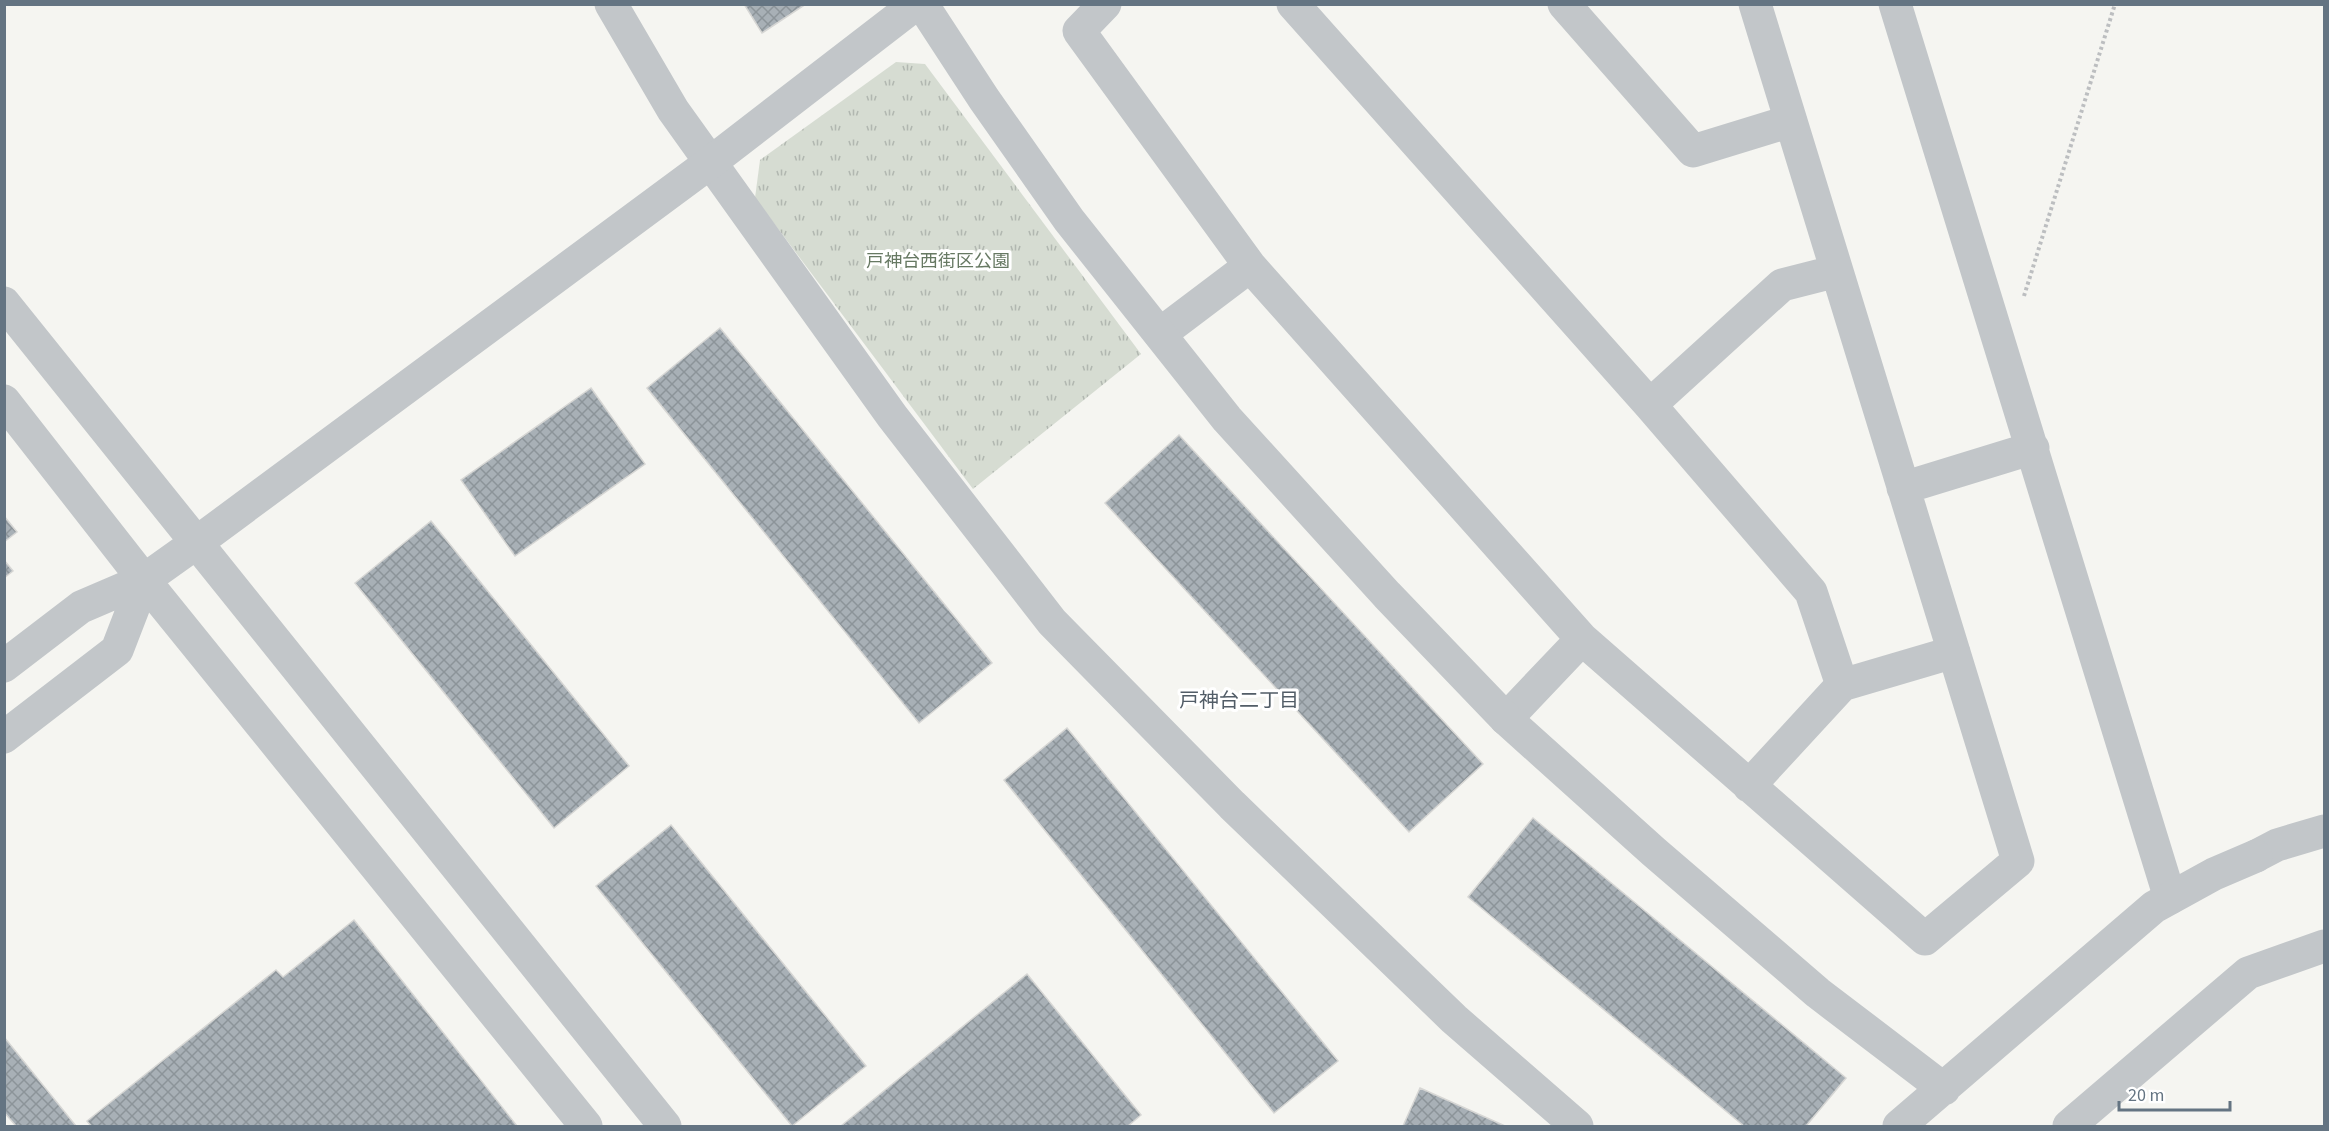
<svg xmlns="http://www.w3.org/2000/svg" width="2329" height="1131" font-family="'Source Sans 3','Noto Sans JP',sans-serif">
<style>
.park{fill:url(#park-tufts)}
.building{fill:url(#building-cross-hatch);stroke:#d6d6d4;stroke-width:1.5}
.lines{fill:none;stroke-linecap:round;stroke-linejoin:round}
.path{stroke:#bcbec0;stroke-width:4;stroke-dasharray:3 3;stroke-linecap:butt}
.minor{stroke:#c2c6c9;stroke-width:33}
.tertiary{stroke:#c2c6c9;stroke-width:33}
.labels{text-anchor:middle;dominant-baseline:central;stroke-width:6;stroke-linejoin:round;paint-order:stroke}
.park-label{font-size:18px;fill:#677963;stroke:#fff}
.neighbourhood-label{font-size:20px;fill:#525d67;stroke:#fff}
</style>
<defs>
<pattern id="park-tufts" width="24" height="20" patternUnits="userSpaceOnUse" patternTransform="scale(1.5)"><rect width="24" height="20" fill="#d6dcd2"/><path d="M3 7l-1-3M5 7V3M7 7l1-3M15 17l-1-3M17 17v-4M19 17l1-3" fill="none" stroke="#b1b7b0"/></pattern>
<pattern id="building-cross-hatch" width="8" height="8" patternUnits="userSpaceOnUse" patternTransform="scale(1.5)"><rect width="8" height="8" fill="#a8b0b6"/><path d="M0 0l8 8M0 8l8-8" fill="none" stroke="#8c9499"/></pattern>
</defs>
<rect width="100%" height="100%" fill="#f5f5f1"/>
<path class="park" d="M896,62L925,64L1141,354L973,489L755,198L760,160Z"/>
<path class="building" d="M744,4H806L762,33Z
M720,328L992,663L919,723L647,388Z
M591,388L645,464L515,556L461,480Z
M1179,435L1483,764L1409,832L1105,503Z
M4,516L17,532L4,542Z
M431,521L629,766L554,828L355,583Z
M4,560L13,571L4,578Z
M1067,728L1338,1061L1274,1113L1004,780Z
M1533,818L1846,1078L1806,1126H1744L1468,897Z
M671,825L866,1066L792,1126L596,886Z
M354,920L517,1126H91L87,1121L276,970L283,977Z
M1027,974L1141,1115L1128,1126H841Z
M4,1037L76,1126H16L4,1112Z
M1420,1088L1505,1126H1403Z"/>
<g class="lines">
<path class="path" d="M2024,296L2115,4"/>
<path class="minor" d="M611,4L673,110L892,416L1052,622L1232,805L1454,1019L1577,1126
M1105,4L1079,31L1250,266L1582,639L1925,939L2018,861L1755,4
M1293,4L1650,405L1811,592L1842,685
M1564,4L1693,151L1791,121
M1895,4L2170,898
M1160,334L1250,266
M1650,405L1782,285L1837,271
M1903,488L2033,448
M1506,719L1582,639
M1749,786L1842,685L1954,652
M2256,856L2277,845L2324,831
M2069,1126L2248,973L2324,946"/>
<path class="tertiary" d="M922,4L984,99L1069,220L1227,419L1387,595L1506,719L1654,852L1818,993L1944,1089
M4,303L665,1126
M4,401L144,580L586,1126
M4,666L81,607L144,580L196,543L711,162L916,4
M4,737L117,650L144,580
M1899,1126L2154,907L2214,874L2256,856"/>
</g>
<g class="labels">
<g class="park-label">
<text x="938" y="261">戸神台西街区公園</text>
</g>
<g class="neighbourhood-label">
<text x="1239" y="701">戸神台二丁目</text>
</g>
</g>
<rect width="2329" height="1131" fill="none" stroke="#647482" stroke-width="12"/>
<path d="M2119 1101v9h111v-9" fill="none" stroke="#647482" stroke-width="3"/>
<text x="2128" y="1101" font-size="18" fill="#647482" stroke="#ffffff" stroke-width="4.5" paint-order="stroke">20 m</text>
</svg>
